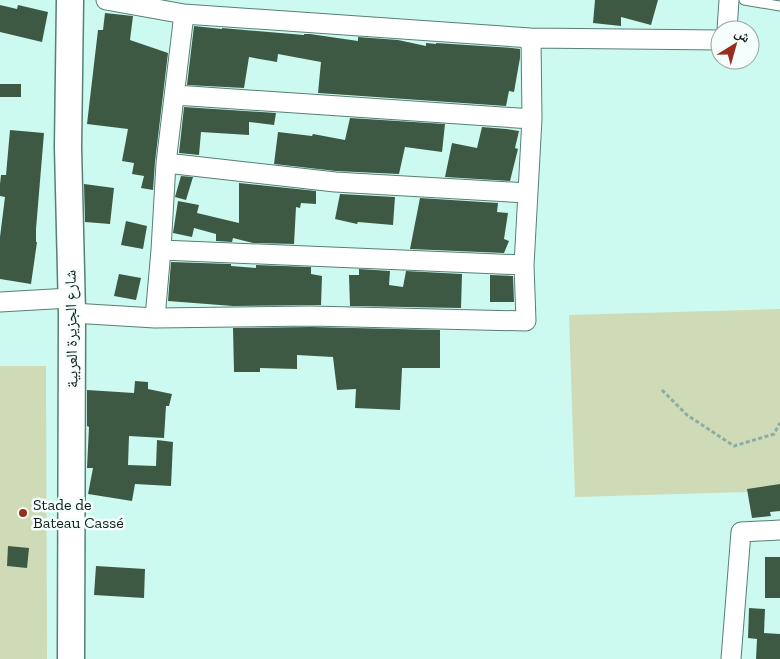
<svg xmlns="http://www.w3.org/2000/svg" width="780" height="659" font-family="'Zilla Slab','Noto Naskh Arabic',serif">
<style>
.green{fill:#cfdab6}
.building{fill:#3e5943}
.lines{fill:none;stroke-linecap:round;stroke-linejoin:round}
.lane-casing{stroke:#567f76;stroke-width:11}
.street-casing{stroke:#567f76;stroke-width:21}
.secondary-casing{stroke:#567f76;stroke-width:29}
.path{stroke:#8aada6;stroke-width:3;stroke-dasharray:4 2.5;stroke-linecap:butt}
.lane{stroke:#fff;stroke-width:9}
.street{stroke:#fff;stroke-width:19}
.secondary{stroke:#fff;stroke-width:26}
.poi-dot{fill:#982e1d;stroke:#f5fefc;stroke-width:2}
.labels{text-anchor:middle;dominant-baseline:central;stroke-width:5;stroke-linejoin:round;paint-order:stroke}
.street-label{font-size:16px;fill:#0f201d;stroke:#f5fefc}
.poi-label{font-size:16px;fill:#0f201d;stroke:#f5fefc;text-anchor:start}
</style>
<rect width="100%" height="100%" fill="#cdfaf0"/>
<path class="green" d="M780,309V491L575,497L569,315Z
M0,366H46L47,659H0Z"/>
<path class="building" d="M595,0H658L651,25L621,17V26L593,23Z
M0,5L17,9L18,5L48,12L42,42L0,32Z
M105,13L133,16L130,40L168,53L155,162L153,190L141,188L144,176L132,174L134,163L122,161L128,129L87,124L98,30H103Z
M194,26L222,29V28L304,35V34H310L358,41V37L398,40L426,46V43L436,44V43L512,48L520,49V58L514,92L509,91L506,106L318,93L321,62L278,54L277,62L249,57L244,88L187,85Z
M0,84H21V97H0Z
M184,107L276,113L274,125L249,122V135L201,132L199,155L179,153Z
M350,118L445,124L442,152L405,147L399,174L336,171L274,164L278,132L312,136L313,134L345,140Z
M482,127L506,129L519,131L515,148L518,149L510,181L445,177L452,143L477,148Z
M10,130L44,133L36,229V242H37L31,284L0,279V237L5,197L0,196V184L1,175H6Z
M181,176L193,177L186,200L175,197Z
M239,183L316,191V204L301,203L300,208L296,207L294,244L253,243L233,238L232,242L216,241V234L194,228L192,237L173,233L178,201L199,205L197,213L239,223Z
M84,184L114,188L110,224L85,222Z
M340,194L395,197L393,225L358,222L357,224L335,219Z
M420,198L498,203L497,212L508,213L504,239L509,241L504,253L410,249Z
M126,221L147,226L143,249L121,245Z
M171,262L231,264V266L256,268V265L311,267V274L322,276L321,305L233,306L168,301Z
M359,269L390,271L389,285L403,287L406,271L462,274L461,308L350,306L349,275H359Z
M119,274L141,278L136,300L114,296Z
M490,275L513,276L514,302H490Z
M311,327L440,330V368H402L400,410L355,408L356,389L337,390L333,357L297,355V369L260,368V372H234L233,328Z
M135,381L148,382V389L172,394L169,406H166L164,438L129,436L128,465L156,466L157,440L173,442L171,486L135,484L132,501L88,494L93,468H87L89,427L87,426V390L134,393Z
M780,484V511L770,512L771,516L752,518L747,489Z
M8,546L29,548L27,568L7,566Z
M765,557H780V598H765Z
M96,566L145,569L144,598L94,595Z
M749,608L765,609L764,633L780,634V659H756L757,639L748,638Z"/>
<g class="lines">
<defs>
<path id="lane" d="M744,0L780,6"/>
<path id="street" d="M106,0L184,14L531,38L720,40
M184,14L166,163L161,250L524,265
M727,30L729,0
M175,95L532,119
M166,163L335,182L528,193
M0,302L70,298
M72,313L155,318L311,316L526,321L524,265L532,119L531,38
M155,318L161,250
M731,659L741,532L780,530"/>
<path id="secondary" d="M70,0L68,147L72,313L71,659"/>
</defs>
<use href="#lane" class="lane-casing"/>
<use href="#street" class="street-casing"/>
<use href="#secondary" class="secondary-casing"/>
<path class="path" d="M662,390L687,415L734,446L774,434L780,423"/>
<use href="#lane" class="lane"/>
<use href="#street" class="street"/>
<use href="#secondary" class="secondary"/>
</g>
<circle class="poi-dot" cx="23" cy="513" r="5"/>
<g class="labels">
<g class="street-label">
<text transform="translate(71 329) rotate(-91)">شارع الجزيرة العربية</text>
</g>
<g class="poi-label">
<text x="33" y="504">Stade de<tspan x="33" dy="18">Bateau Cassé</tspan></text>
</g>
</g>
<g transform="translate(735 45) rotate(37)"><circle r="24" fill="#f5fefc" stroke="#99a5a3"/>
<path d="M0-4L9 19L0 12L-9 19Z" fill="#982e1d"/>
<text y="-8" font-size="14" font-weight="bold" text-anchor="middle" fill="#0f201d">ش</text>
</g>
</svg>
